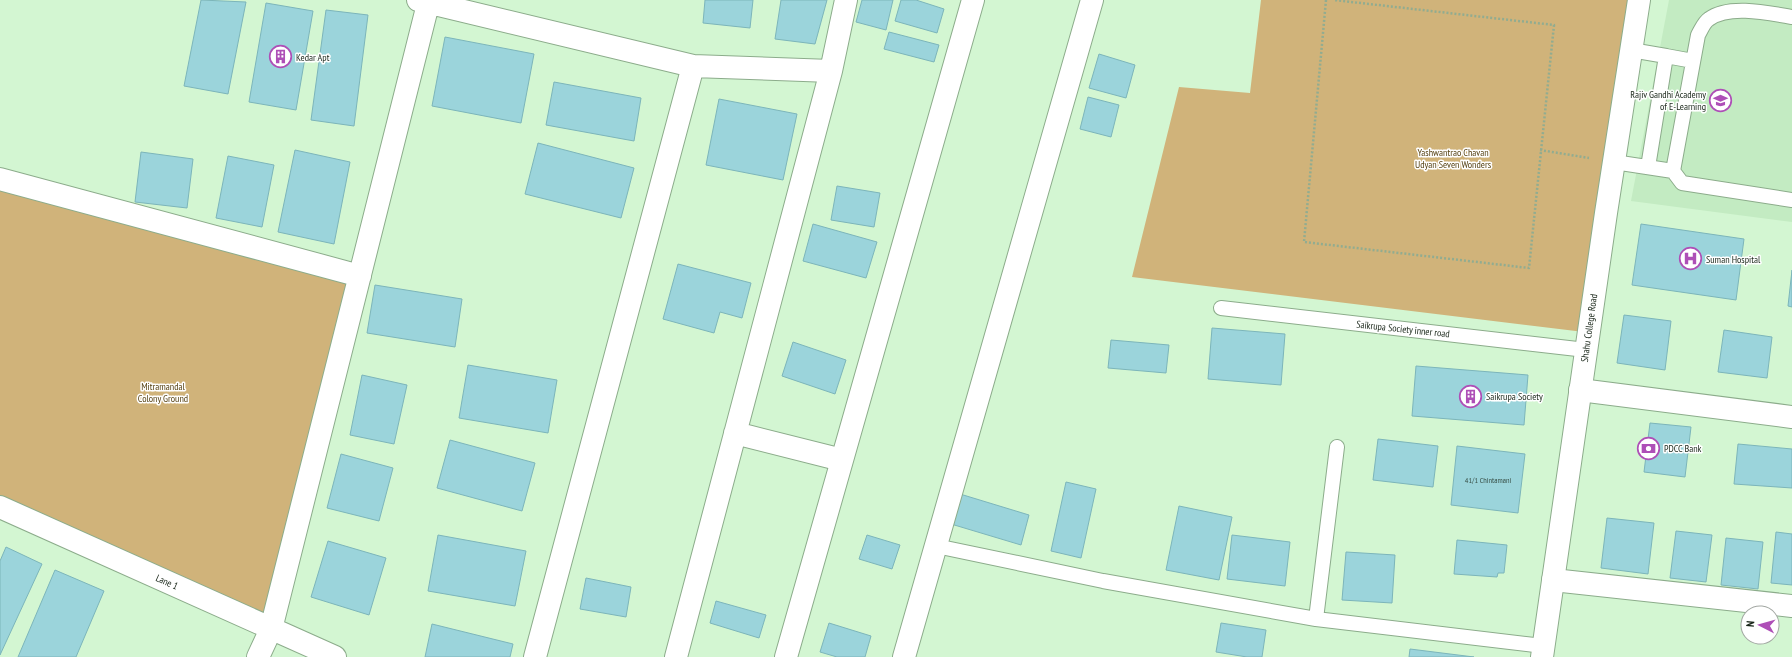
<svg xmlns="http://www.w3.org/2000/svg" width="1792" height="657" font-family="'PT Sans Narrow',sans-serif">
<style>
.built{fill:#c3ebc2}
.park{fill:#d0b37a}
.building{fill:#9bd4db;stroke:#7cb5ba}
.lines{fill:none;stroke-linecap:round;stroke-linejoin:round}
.service-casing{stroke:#8cac8b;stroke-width:16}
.minor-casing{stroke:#8cac8b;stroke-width:24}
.tertiary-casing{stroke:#8cac8b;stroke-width:24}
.path{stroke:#91ac90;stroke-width:2.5;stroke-dasharray:2 2;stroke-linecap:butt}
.service{stroke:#fff;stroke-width:14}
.minor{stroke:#fff;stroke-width:22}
.tertiary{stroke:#fff;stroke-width:22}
.labels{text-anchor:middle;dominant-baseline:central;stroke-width:3;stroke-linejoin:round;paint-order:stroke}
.number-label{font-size:8px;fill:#3a524a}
.poi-label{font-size:10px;fill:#192619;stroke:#fff;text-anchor:start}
.park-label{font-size:10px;fill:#564214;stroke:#fff}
.street-label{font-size:10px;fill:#192619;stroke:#fff}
</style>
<rect width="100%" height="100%" fill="#d3f6d2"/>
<path class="built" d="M1669,0H1792V222L1631,201Z"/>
<path class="park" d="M1261,0H1638L1584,332L1132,277L1179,87L1250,93Z
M0,179L360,276L271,629L0,507Z"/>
<path class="building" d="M201,0L246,2L228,94L184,86Z
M705,0H753L750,28L703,23Z
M781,0H827L815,44L775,39Z
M862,0H893L886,30L856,22Z
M901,0H916L944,9L937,33L895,21Z
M266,3L313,11L296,110L249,102Z
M326,10L368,15L354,126L311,120Z
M889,32L939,45L934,62L884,49Z
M445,37L534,54L521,123L432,106Z
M1099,54L1135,65L1126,98L1089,88Z
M554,82L641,98L634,141L546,125Z
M1088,97L1119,105L1111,137L1080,129Z
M719,99L797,114L783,180L706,165Z
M538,143L634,168L621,218L525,194Z
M295,150L350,162L334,244L278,232Z
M141,152L193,159L187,208L135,202Z
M228,156L274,165L262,227L216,218Z
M837,186L880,193L874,227L831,220Z
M813,224L877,242L866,278L803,261Z
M1641,224L1744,239L1736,300L1632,285Z
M678,264L751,283L742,318L720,312L714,333L663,319Z
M1792,270V307L1788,306Z
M375,285L462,299L455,347L367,333Z
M1624,315L1671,321L1665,370L1617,363Z
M1212,328L1285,334L1281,385L1208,379Z
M1724,330L1772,337L1767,378L1718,372Z
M1111,340L1169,345L1166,373L1108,368Z
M793,342L846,360L835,394L782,376Z
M468,365L557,380L548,433L459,418Z
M1416,366L1528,375L1524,425L1412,416Z
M362,375L407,385L394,444L350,435Z
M1650,423L1691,427L1685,477L1644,472Z
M1378,439L1438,446L1433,487L1373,480Z
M450,440L535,463L522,511L437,488Z
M1738,444L1792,449V488L1734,484Z
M1457,446L1525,454L1518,513L1451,505Z
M341,454L393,468L379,521L327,508Z
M1066,482L1096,489L1081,558L1051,551Z
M960,494L1029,515L1021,545L951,524Z
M1179,506L1232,517L1219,580L1166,570Z
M1607,518L1654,523L1648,574L1601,568Z
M1676,531L1712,535L1706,582L1670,578Z
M1776,532L1792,534V585L1771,583Z
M438,535L526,551L515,606L428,591Z
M867,535L900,545L892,569L859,559Z
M1232,535L1290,542L1285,586L1227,579Z
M1726,538L1763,542L1758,589L1721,585Z
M1457,540L1507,545L1504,573H1498L1497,577L1454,574Z
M328,541L386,558L369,615L311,597Z
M6,547L42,564L0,655V561Z
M1346,552L1395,555L1392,603L1342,600Z
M55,570L104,591L76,657H18Z
M586,578L631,587L626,617L580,609Z
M716,601L766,615L759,638L710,623Z
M829,623L871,636L865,657H837L820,652Z
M1221,623L1266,630L1262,657H1247L1216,652Z
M432,624L513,644L510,657H425Z
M1410,649L1474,657H1409Z"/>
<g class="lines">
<defs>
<path id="service" d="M1631,50L1666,56L1648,167
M1666,56L1693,61
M1614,162L1673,171L1682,183L1792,200
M1673,171L1698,35C1701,30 1704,22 1709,19C1729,4 1769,13 1792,17
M1221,308L1586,350
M936,546L1103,581L1316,619L1543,646
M1316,619L1337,447"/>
<path id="minor" d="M418,0L693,66L831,71L846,0
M0,179L360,276
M1580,390L1792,417
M735,433L842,460
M0,507L335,657
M1553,580L1792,606
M258,657L271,629L429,0
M535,657L693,66
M676,657L831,71
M786,657L973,0
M904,657L1092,0"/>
<path id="tertiary" d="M1542,657L1606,213L1639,0"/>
</defs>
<use href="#service" class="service-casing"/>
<use href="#minor" class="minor-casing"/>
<use href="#tertiary" class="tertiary-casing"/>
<path class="path" d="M1326,0L1304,242L1529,268L1554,25L1334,0
M1540,150L1589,158"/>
<use href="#service" class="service"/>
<use href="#minor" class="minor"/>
<use href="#tertiary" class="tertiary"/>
</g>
<defs>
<symbol id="building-ring" viewBox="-11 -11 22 22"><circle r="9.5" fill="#fff" stroke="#ae4fb7" stroke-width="1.5"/><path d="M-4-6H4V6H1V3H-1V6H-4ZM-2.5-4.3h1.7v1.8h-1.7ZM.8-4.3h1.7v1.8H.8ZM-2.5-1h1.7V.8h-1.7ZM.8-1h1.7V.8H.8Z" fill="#ae4fb7"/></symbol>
<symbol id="university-ring" viewBox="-11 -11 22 22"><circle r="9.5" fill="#fff" stroke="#ae4fb7" stroke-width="1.5"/><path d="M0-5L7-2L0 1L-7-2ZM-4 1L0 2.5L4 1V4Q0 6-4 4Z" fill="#ae4fb7"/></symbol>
<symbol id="hospital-ring" viewBox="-11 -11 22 22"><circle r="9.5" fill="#fff" stroke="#ae4fb7" stroke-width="1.5"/><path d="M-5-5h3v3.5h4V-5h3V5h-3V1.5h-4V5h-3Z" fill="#ae4fb7"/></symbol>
<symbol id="bank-ring" viewBox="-11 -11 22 22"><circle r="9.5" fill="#fff" stroke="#ae4fb7" stroke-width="1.5"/><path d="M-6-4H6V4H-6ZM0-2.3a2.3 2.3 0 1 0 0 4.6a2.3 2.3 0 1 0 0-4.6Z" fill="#ae4fb7"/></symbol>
</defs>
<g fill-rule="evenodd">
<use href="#building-ring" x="268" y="44" width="25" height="25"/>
<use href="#university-ring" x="1708" y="88" width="25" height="25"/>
<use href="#hospital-ring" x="1678" y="246" width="25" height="25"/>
<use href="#building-ring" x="1458" y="384" width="25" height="25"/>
<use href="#bank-ring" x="1636" y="436" width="25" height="25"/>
</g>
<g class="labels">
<g class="number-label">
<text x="1488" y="480">41/1 Chintamani</text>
</g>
<g class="poi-label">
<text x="296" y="57">Kedar Apt</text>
<text x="1706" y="94" text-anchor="end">Rajiv Gandhi Academy<tspan x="1706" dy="12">of E-Learning</tspan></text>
<text x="1706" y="259">Suman Hospital</text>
<text x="1486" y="396">Saikrupa Society</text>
<text x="1664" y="448">PDCC Bank</text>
</g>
<g class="park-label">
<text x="1453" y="152">Yashwantrao Chavan<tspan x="1453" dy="12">Udyan Seven Wonders</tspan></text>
<text x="163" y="386">Mitramandal<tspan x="163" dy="12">Colony Ground</tspan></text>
</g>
<g class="street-label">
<text transform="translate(1589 328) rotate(-82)">Shahu College Road</text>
<text transform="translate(1403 329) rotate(6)">Saikrupa Society inner road</text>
<text transform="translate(167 582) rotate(24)">Lane 1</text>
</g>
</g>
<g transform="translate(1760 625) rotate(276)"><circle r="19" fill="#ffffff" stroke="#a3a8a3"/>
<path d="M0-3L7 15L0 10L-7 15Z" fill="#ae4fb7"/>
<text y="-6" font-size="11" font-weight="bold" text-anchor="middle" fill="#192619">N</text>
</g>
</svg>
